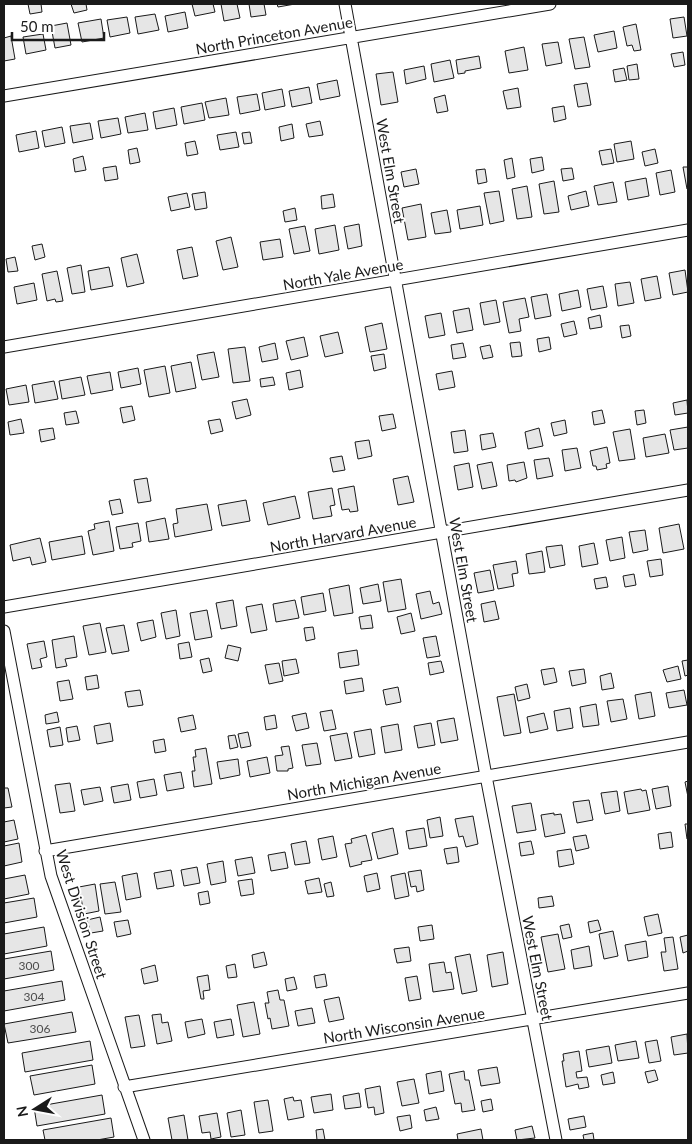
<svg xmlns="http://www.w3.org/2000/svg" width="692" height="1144" font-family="Lato,sans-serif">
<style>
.building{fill:#e6e6e6;stroke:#1a1a1a}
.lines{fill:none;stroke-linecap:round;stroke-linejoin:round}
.street-casing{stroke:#1a1a1a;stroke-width:13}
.street{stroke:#fff;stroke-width:11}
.labels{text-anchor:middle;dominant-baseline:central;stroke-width:4;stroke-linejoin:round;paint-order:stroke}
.number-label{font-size:12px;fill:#4d4d4d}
.street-label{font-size:15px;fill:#1a1a1a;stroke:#fff}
</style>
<rect width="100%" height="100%" fill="#fff"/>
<path class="building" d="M28,4H41L42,12L30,14Z
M71,4H86L87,10L74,13Z
M192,4H213L215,12L195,16Z
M221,4H237L240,18L224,21Z
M249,4H264L266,15L251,17Z
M277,4H295L278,7Z
M185,12L188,28L168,32L165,16Z
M155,14L159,30L138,34L135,17Z
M127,17L130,33L110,37L107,20Z
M684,17L687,36L673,38L670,19Z
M101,19L104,38L82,42L78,23Z
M67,23L71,45L55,48L51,26Z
M636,24L641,50L634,51L632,45L627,46L623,27Z
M614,31L617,48L598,52L594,35Z
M43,34L46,50L26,54L23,37Z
M11,36L15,59L4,61V38Z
M584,37L590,67L575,69L569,39Z
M558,42L562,63L546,66L542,44Z
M524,47L528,70L509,73L505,51Z
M683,52L685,65L674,67L671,54Z
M479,56L481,68L465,71V73L458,74L456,60Z
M450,60L454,78L434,82L431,64Z
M637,64L639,79L629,80L627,66Z
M424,66L426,79L406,84L404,70Z
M624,68L627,80L615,82L613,70Z
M393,72L398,102L381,105L376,74Z
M337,80L340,96L320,100L317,84Z
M587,83L591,105L578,107L574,85Z
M309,87L312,103L292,107L289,91Z
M518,88L521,107L507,109L503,91Z
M282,89L285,106L265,110L262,93Z
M257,94L260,110L240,114L237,97Z
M445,95L448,111L437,113L434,98Z
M226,98L229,115L209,118L205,102Z
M202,103L205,120L184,124L181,107Z
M564,106L566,119L554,122L552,108Z
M174,108L177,125L156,129L153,112Z
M145,113L148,130L128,133L125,117Z
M118,118L121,134L101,138L98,121Z
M320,121L323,135L309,137L306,124Z
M90,123L93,139L73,143L70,126Z
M292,124L294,138L281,141L279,127Z
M62,127L65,143L45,147L42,131Z
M36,131L39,148L19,152L16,135Z
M236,132L239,147L220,150L217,135Z
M250,132L252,143L244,144L242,133Z
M195,141L198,154L187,156L185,143Z
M631,141L634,159L617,162L614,144Z
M137,148L140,162L130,164L128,150Z
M611,149L614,163L602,165L599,151Z
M655,149L658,163L645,166L642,152Z
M83,156L86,170L75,172L73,159Z
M542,157L544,170L532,173L530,159Z
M512,158L515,177L507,179L504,160Z
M116,166L118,179L105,181L103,168Z
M683,167H688V189H687Z
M572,168L574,179L563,181L561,169Z
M416,169L419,184L404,187L401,172Z
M485,169L487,182L478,184L476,170Z
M671,170L675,192L660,195L656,173Z
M646,178L649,196L628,200L625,182Z
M554,181L559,212L544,214L539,184Z
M613,182L617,202L598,205L594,186Z
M527,186L532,217L517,219L512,189Z
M499,191L504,221L490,224L484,193Z
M586,191L589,206L571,210L568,196Z
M205,192L207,208L195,210L192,194Z
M187,193L190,207L171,211L168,197Z
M333,194L335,207L322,209L321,196Z
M421,204L426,237L408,240L402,208Z
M480,206L483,225L460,229L457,210Z
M295,208L297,220L285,222L283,211Z
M447,210L451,232L435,234L431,213Z
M359,224L362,246L348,249L344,227Z
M335,225L339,250L319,254L315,229Z
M305,226L310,251L294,254L289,229Z
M231,237L238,267L223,270L216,241Z
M280,239L283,257L263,260L260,242Z
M42,244L45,257L35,260L32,246Z
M192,247L198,276L183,279L177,250Z
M137,254L144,283L127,287L121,258Z
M15,257L18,271L8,272L6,259Z
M81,265L85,292L72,294L67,268Z
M109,267L113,286L91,290L88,271Z
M685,270L688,292L673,295L669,273Z
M57,271L63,301L56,302L55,299L47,301L42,274Z
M657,276L661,298L645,301L641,279Z
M630,282L634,303L618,306L615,284Z
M34,283L37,300L17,304L14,287Z
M603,286L607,307L591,310L587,289Z
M578,290L581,307L562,311L559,294Z
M547,294L551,316L535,319L531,297Z
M525,298L529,317L519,319L521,331L509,333L503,302Z
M496,300L500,322L484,325L480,303Z
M469,308L473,330L457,333L453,311Z
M441,313L445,335L429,338L425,316Z
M600,315L602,327L590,329L588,318Z
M574,321L577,334L564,337L561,324Z
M382,323L387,349L370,352L365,327Z
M629,325L631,336L622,338L620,326Z
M338,332L343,353L325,357L320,336Z
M304,337L308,356L291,360L286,341Z
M549,337L551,349L539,352L537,339Z
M520,342L522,356L512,357L510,343Z
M275,343L278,359L262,362L259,347Z
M463,343L466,357L453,359L451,345Z
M490,345L493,357L483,359L480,347Z
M245,347L250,381L233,383L228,349Z
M214,352L219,377L202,380L197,355Z
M384,354L386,368L374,371L371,356Z
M191,362L196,388L176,392L171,366Z
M165,366L170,393L149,397L144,370Z
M138,368L141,384L121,388L118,372Z
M300,370L303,387L289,390L286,373Z
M452,371L455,387L439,390L436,374Z
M110,372L113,390L91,394L87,376Z
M81,377L85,395L62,399L59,381Z
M273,377L275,385L261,387L260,379Z
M54,381L58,399L35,403L32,385Z
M26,385L29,402L9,405L6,389Z
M247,399L251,415L236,419L232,402Z
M687,400L688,413L675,415L673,403Z
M132,406L135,420L123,423L120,408Z
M602,410L605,423L594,425L592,412Z
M644,410L646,423L637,425L635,411Z
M76,411L79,423L66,425L64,413Z
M393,414L396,428L382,431L379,416Z
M21,419L24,433L10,435L8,422Z
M220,419L223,431L211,434L208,421Z
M565,420L567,433L554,436L551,423Z
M688,427V448L674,450L670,430Z
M53,428L55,439L41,442L39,430Z
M539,428L543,446L528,449L525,432Z
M630,429L635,459L619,461L613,432Z
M465,430L468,451L454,453L451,432Z
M493,433L496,447L482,450L480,435Z
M665,434L669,453L646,457L643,438Z
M369,440L372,456L358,459L355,442Z
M607,447L610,463L606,464L607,468L597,470L596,466H593L590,451Z
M577,448L581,468L565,471L562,450Z
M342,456L345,470L333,472L330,458Z
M549,458L553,476L537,479L534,460Z
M492,462L497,486L482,489L477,465Z
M524,462L527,478L516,482L515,480L509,481L507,465Z
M469,463L473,487L458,490L454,466Z
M408,476L414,502L398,505L393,479Z
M147,478L151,501L138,503L134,480Z
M354,486L358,511L350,512L349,509L342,510L338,489Z
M332,488L335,505L330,506L332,516L313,519L308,492Z
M295,496L300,518L268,525L263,503Z
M120,499L123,513L112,515L109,501Z
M246,500L250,521L222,526L218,505Z
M207,504L212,530L175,537L173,524L178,523L176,509Z
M165,518L169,539L149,542L146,522Z
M109,521L114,551L93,555L88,531L95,529L94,524Z
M138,523L141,541L132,543L133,547L120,549L116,527Z
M679,524L684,549L663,553L659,528Z
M645,530L648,550L633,553L629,532Z
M82,536L85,554L52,560L49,542Z
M622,537L625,558L610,561L606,540Z
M40,538L46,562L32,565L30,557L13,561L10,545Z
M594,543L598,564L582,567L579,546Z
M562,545L565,565L550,568L546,547Z
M542,551L545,572L529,574L526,554Z
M661,559L663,575L650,577L647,561Z
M516,561L518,573L512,574L514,586L498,589L493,565Z
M490,570L494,590L478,593L474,573Z
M634,574L636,585L625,587L623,576Z
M606,577L608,587L596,589L594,579Z
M401,579L406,609L388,612L383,582Z
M378,584L381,601L363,604L360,588Z
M349,585L353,613L334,616L329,589Z
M430,591L433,604L439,602L442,614L421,619L416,594Z
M323,593L326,611L304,615L301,597Z
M233,600L237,626L221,629L216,603Z
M295,600L299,618L276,622L273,604Z
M495,601L499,619L484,622L481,604Z
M262,604L267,630L251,633L246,607Z
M176,610L180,636L166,639L161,613Z
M207,610L212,637L195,640L190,613Z
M411,613L415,631L401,634L397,617Z
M371,615L373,628L361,629L359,617Z
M153,620L156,637L141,641L137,623Z
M100,623L106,652L89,655L83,626Z
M124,625L129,651L112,654L106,628Z
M313,627L315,639L306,641L304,628Z
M74,636L77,657L65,659L67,666L56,668L52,640Z
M436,636L440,656L427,658L423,638Z
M44,641L47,657L40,659L42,667L32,669L27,644Z
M189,642L192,657L180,659L178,644Z
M228,645L241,648L238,661L225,658Z
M357,650L359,665L340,668L338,653Z
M209,658L212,671L203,673L200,660Z
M296,659L299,673L284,676L282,661Z
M688,660V675L685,676L682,661Z
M441,661L444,672L430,675L428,663Z
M279,663L283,681L269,684L265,665Z
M678,666L681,679L667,682L663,670Z
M554,668L557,682L544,685L541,670Z
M584,669L586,683L572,686L569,671Z
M611,673L614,688L602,690L600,676Z
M97,675L99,688L87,690L85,677Z
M362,678L364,691L346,694L344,681Z
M69,680L73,699L60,701L57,682Z
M527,684L530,698L518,701L515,687Z
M398,687L401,702L386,705L383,690Z
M140,690L143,705L128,707L125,692Z
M684,690L687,705L669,708L666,693Z
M651,692L655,716L639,719L635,695Z
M514,694L521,733L504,736L497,697Z
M623,699L627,719L611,722L607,701Z
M596,704L599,725L583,727L580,707Z
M570,708L573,728L557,731L554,711Z
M332,710L336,729L324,731L320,712Z
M57,712L59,722L46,724L45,715Z
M306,713L309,728L296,731L292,716Z
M544,713L548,729L530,733L527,717Z
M193,715L196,729L181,732L178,718Z
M275,715L277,728L266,730L264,717Z
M454,718L458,740L441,743L437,721Z
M110,723L113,741L97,744L94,726Z
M431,723L435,745L418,748L414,726Z
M398,724L402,750L385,753L381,727Z
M77,726L80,740L68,742L66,728Z
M60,727L63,745L50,747L47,730Z
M371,729L375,754L359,757L354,732Z
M248,732L251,746L241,748L238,734Z
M347,733L352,758L335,761L330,736Z
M235,735L238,747L230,749L228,736Z
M164,739L166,751L155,753L153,741Z
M317,743L321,764L306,766L302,745Z
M289,746L293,768L288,769V771H277L275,756L283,755L281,747Z
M206,748L212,784L194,787L192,771H195L193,757H196L195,750Z
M267,757L270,773L250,777L247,761Z
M238,759L240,775L220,779L217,762Z
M181,772L184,788L167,791L164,775Z
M154,779L157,795L140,798L137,782Z
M688,781V797L685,782Z
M70,783L75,811L60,813L55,785Z
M128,784L131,800L114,803L111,787Z
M668,786L671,806L656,809L652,789Z
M100,787L103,801L84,805L81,790Z
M4,788H8L12,807L4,808Z
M641,789L642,791L646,790L650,810L628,814L624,792Z
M617,791L620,811L605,814L601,793Z
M589,800L593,820L577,823L573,802Z
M531,803L536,830L517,833L512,806Z
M554,813V815L561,814L565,833L545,837L541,815Z
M473,816L478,844L466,847L463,836L459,837L455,819Z
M440,817L443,836L430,838L427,820Z
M14,820L18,839L4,842V822Z
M685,824H688V839H687Z
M393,828L398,854L378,859L372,833Z
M424,828L427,846L409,849L406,831Z
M671,832L673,847L660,849L658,834Z
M366,835L372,860L361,862L362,864L350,867L345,844L352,843L351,839Z
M586,835L589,848L576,851L573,837Z
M333,836L337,857L322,860L318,839Z
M306,841L310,863L295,865L291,844Z
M531,841L534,854L521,856L519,843Z
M19,843L22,862L4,866V846Z
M457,847L459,862L447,864L444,849Z
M571,849L574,864L559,867L557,851Z
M285,852L288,868L271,871L268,855Z
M252,857L255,873L238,876L235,860Z
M223,861L226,882L211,885L207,864Z
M197,867L200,883L184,886L181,870Z
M171,870L174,886L157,889L154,873Z
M421,870L424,890L417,892L416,886L411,887L408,872Z
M137,873L141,897L126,900L122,876Z
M377,873L380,889L367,892L364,876Z
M405,873L409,896L395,899L391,876Z
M25,875L29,894L4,899V879Z
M319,878L322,892L308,894L305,881Z
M252,879L254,894L241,896L238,881Z
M115,882L121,912L105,914L100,884Z
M331,882L334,896L327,897L324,884Z
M95,884L99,911L84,914L79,887Z
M208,891L210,903L200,905L198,893Z
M552,896L554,906L539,908L538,898Z
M34,898L37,917L4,923V903Z
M658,914L662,933L648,936L644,917Z
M100,917L103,931L91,933L87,920Z
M128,920L131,934L117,937L114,922Z
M598,920L601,930L590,933L588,922Z
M569,924L572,937L563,939L560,926Z
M432,925L434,939L420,941L418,927Z
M44,927L47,946L4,954V934Z
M613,931L618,956L604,959L599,934Z
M558,934L565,969L548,972L541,937Z
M688,935V951L683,953L680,937Z
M673,937L678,969L664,971L661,952H666L664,938Z
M646,941L648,957L628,961L625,945Z
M589,946L592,966L574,969L571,950Z
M409,947L411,961L397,963L394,949Z
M51,951L54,970L4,979V959Z
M264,952L267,965L254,968L252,955Z
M503,952L508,984L492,987L487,955Z
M470,954L477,991L462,994L455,957Z
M444,962L446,973L451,972L454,989L433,992L429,964Z
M235,964L237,977L228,978L226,966Z
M155,965L158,981L144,984L141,969Z
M325,974L327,986L316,988L314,976Z
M208,975L210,990L203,991L204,999H201L197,977Z
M417,976L421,999L409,1001L405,978Z
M294,977L297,989L287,991L285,979Z
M62,981L65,1000L4,1011V991Z
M278,990L280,1000H284L289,1026L272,1029L270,1018L268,1019L265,1003H269L267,992Z
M339,997L344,1019L329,1022L324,1000Z
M254,1002L260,1034L243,1037L237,1005Z
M312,1008L315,1023L298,1026L295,1011Z
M72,1012L76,1032L8,1043L4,1024Z
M161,1014L162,1023L168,1022L172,1041L157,1044L152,1015Z
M139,1015L145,1046L131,1048L125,1017Z
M202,1019L205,1034L188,1038L185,1022Z
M231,1019L234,1035L217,1038L214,1022Z
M687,1034L688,1053L674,1055L671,1037Z
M657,1040L661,1061L649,1063L645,1042Z
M90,1041L93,1060L25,1072L22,1053Z
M636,1041L639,1058L618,1061L615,1045Z
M609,1046L612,1063L589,1067L586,1050Z
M579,1051L582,1071L576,1072L577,1078L587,1077L589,1087L579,1089L578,1084L566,1087L562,1061H564L563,1054Z
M92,1065L95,1084L34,1095L30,1076Z
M497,1067L500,1083L481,1086L478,1070Z
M655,1070L658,1080L648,1083L645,1072Z
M441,1071L444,1091L429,1094L426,1074Z
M464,1071L465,1080H469L475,1110L462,1112L461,1103L455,1104L449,1074Z
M613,1072L615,1083L603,1085L601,1075Z
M414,1079L419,1103L402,1106L397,1082Z
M380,1086L384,1113L375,1115L374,1107L368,1108L365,1089Z
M359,1093L361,1107L345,1109L343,1096Z
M331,1094L333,1110L314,1113L311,1097Z
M102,1095L105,1114L37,1126L34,1107Z
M293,1097L294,1101L301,1100L304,1117L288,1120L284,1099Z
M491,1099L493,1110L483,1112L481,1101Z
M268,1100L273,1131L259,1133L254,1102Z
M436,1107L439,1119L426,1121L424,1110Z
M241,1110L245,1135L231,1137L227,1113Z
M217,1113L221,1137L211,1139L210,1132L202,1133L199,1116Z
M184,1115L188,1140H172L168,1118Z
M410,1115L412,1128L400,1131L397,1117Z
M584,1116L586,1127L570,1130L568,1119Z
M111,1118L114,1137L97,1140H45L43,1130Z
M532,1126L535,1138L517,1140L515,1130Z
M323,1129L325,1140H317L316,1130Z
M481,1129L483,1140H458L457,1134Z
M593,1133L594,1140H584L583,1135Z"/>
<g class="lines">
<defs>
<path id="street" d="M345,4L486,776L556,1140
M4,96L550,4
M4,347L688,230
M4,607L688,490
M4,631L51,876L144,1140
M45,851L688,742
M124,1087L688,993"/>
</defs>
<use href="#street" class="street-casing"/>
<use href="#street" class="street"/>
</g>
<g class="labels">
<g class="number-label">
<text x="29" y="965">300</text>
<text x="34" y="996">304</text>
<text x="40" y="1028">306</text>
</g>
<g class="street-label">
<text transform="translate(274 35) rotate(-10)">North Princeton Avenue</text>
<text transform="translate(391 171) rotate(80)">West Elm Street</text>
<text transform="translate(343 274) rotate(-10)">North Yale Avenue</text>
<text transform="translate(343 534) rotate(-10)">North Harvard Avenue</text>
<text transform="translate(464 570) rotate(80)">West Elm Street</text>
<text transform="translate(364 781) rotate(-10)">North Michigan Avenue</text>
<text transform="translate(82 914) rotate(72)">West Division Street</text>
<text transform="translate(538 968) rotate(79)">West Elm Street</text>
<text transform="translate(404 1025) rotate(-9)">North Wisconsin Avenue</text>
</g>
</g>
<rect width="692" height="1144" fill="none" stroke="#1a1a1a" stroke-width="10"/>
<g transform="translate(35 1109) rotate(259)" stroke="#ffffff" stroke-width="4" paint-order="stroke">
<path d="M0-4L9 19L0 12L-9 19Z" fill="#1a1a1a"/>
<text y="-8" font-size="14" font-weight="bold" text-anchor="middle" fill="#1a1a1a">N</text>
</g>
<path d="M12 32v8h92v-8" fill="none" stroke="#1a1a1a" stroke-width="2.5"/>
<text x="20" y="32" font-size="15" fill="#1a1a1a" stroke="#ffffff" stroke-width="4" paint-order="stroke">50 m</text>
</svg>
